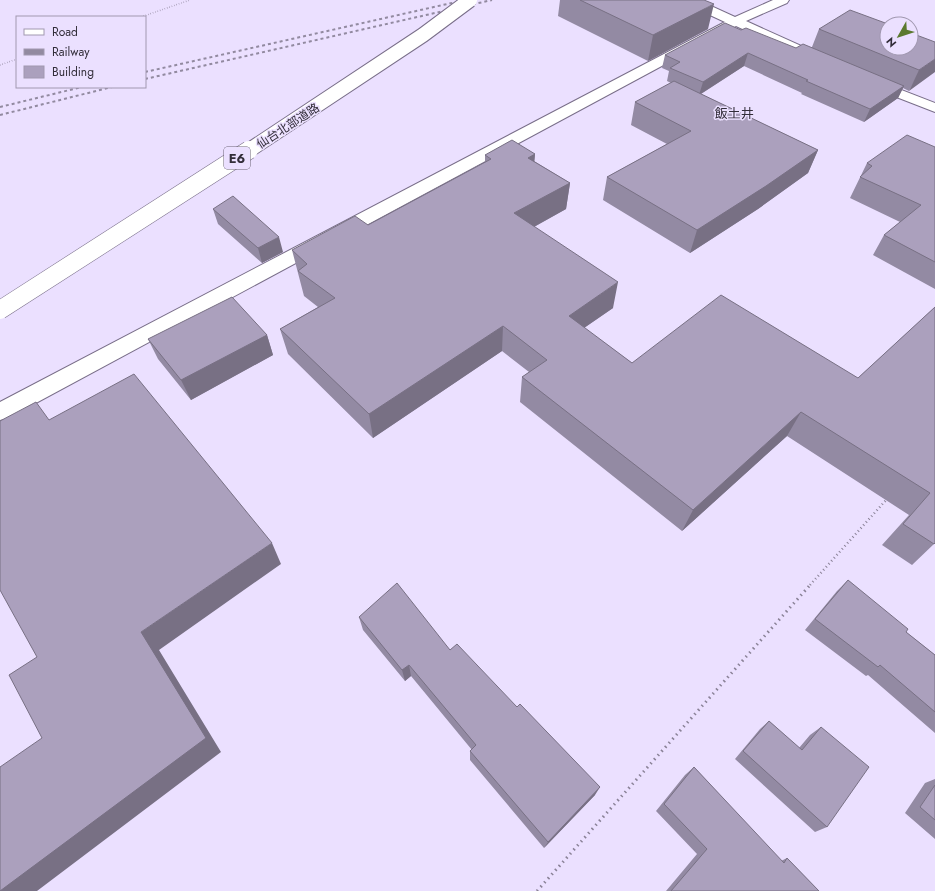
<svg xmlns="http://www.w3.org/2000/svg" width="935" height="891" font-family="Jost,'Noto Sans JP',sans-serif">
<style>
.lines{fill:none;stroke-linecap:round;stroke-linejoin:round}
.secondary-casing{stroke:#796e89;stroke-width:2}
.path-far2{stroke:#8a8297;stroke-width:1.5;stroke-dasharray:0.5 2;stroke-linecap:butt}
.path-far1{stroke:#8a8297;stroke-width:2.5;stroke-dasharray:1 3;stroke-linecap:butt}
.path{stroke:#8a8297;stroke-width:3;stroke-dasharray:1.5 4;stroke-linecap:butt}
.secondary{fill:#fff;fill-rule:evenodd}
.rail{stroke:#928aa0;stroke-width:2;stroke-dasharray:3 3;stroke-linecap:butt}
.highway-bridge-far1-casing{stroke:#796e89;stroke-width:16;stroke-linecap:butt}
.highway-bridge-casing{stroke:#796e89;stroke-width:19;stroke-linecap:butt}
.highway-bridge-far1{stroke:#fff;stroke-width:14}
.highway-bridge{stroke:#fff;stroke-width:18}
.wall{fill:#938aa3}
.shaded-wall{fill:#787084}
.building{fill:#aba0bd;stroke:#787084}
.labels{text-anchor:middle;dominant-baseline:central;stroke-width:3;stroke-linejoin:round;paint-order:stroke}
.far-street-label{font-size:12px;fill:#322d39;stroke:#ebe0ff}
.far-quarter-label{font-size:13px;fill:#322d39;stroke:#ebe0ff}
.shield{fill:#ebe0ff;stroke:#6a6374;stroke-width:1}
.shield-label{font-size:13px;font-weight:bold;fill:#322d39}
</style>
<rect width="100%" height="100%" fill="#ebe0ff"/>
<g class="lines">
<defs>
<path id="secondary" d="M682,0H698L735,17L773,0H789L787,3L746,21L819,54L821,57L819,60H809L736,26L8,418L0,420V402L725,22L684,3Z
M873,79L935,103V112L868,86L866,83L868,80Z"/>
</defs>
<use href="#secondary" class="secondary-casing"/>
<path class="path-far2" d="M141,17L190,0
M0,65L17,59"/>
<path class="path-far1" d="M810,585L887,499"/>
<path class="path" d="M537,891L811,584"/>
<use href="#secondary" class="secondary"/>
<path class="rail" d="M145,72L465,0
M145,79L492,0
M0,107L82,87
M0,115L112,87"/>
<defs>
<path id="highway-bridge-far1" d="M248,151L423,35L470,0"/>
<path id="highway-bridge" d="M0,310L249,150"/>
</defs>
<use href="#highway-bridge-far1" class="highway-bridge-far1-casing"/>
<use href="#highway-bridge" class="highway-bridge-casing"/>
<use href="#highway-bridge-far1" class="highway-bridge-far1"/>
<use href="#highway-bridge" class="highway-bridge"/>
</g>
<path class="wall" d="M560,0H704L708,29L648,61L558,16Z
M819,29L935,42L909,91L903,88L898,98L864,122L801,94L802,93L744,66L701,94L818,150L808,173L758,209L690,253L603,200L607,177L667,144L631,125L635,102L671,83L667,81L669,71L662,68L665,55L741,30L796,48L812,47Z
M935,147V289L873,255L884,235L900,222L850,198L867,163Z
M535,154L534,161L570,183L566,209L534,227L613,308L584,328L632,363L858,378L935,307V543L912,565L882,545L909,515L787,436L682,531L520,402L522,377L529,372L502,351L373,438L288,354L280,329L318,307L304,296L292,250L368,225L485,162V155Z
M213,209L283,252L262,263L218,224Z
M267,335L273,355L191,400L158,359L148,339Z
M848,580L906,632L935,655V733L868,675L866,676L805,630L837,591Z
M359,617L450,650L595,795L544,848L470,760V751L472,750L411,676L405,681L363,630Z
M769,721L799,748L810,735L821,727L827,827L815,832L735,759L760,729Z
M694,767L781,861L787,858L819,891H666L697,854L656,811L685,775Z
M935,779V839L905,813L925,783Z"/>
<path class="shaded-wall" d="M714,4L708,29L648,61L653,35Z
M748,53L744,66L699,95L703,82Z
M935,59V72L909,91L919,70Z
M904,86L898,98L864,122L870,109Z
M818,150L808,173L758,209L690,253L697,230Z
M535,154L533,180L528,158Z
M570,183L566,209L512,239L514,213Z
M279,237L283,252L262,263L258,248Z
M618,282L613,308L565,341L569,316Z
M503,326L502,351L373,438L369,414Z
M267,335L273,355L191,400L181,380Z
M801,412L787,436L682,531L693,510Z
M272,543L281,564L159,650L221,752L37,891H0L141,632Z
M409,665L411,676L405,681L402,670Z
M600,787L595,795L544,848L548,842Z"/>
<path class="building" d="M580,0H704L714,4L653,35Z
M850,10L888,24H887V48H911V33L935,42V59L919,70L819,29Z
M725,23L741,30L746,28L796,48L803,44L904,86L870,109L806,81L808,80L748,53L703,82L670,68L680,62L665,55Z
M674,81L818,150L766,186L697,230L607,177L691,131L635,102Z
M907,135L935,147V262L884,235L921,205L860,177L872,166L867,163Z
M512,140L535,154L528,158L570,183L514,213L618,282L569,316L632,363L721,295L858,378L935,307V543L934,544L903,524L930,493L801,412L693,510L522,377L547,360L503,326L369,414L280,329L335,298L298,271L307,264L292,250L355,216L368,225L491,159L485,155Z
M233,196L279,237L258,248L213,209Z
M232,297L267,335L181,380L148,339Z
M134,374L272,543L141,632L206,738L0,891V767L42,738L9,675L37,657L0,590V421L36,402L49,420Z
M848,580L908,629L906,632L935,655V712L880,665L878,667L815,619Z
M397,583L450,650L457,644L517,707L520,704L600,787L548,842L470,751L476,745L409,665L402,670L359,617Z
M769,721L802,750L821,727L869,767L827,827L743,751Z
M694,767L784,863L787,858L819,891H671L707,849L664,804Z
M935,785V820L920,807Z"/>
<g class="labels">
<g class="far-street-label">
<text transform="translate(288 126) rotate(-33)">仙台北部道路</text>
</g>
<g class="far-quarter-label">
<text x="734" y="113">飯土井</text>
</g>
<rect class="shield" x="224" y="147" width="26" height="22" rx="3"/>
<g class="shield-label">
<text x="237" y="158">E6</text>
</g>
</g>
<rect x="16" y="16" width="130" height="72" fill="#ebe0ff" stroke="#a198b0"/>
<rect x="24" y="29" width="20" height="6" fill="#ffffff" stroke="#a198b0"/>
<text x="52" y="36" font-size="12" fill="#322d39">Road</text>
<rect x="24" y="49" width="20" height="6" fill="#928aa0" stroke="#a198b0"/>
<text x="52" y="56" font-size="12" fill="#322d39">Railway</text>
<rect x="24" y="66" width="20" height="12" fill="#aba0bd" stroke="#a198b0"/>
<text x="52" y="76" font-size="12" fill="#322d39">Building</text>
<g transform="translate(899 36) rotate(231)"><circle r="19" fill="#ebe0ff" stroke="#a198b0"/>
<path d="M0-3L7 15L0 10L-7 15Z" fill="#5b792f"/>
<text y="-6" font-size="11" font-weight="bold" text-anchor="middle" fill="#322d39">N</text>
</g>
</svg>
